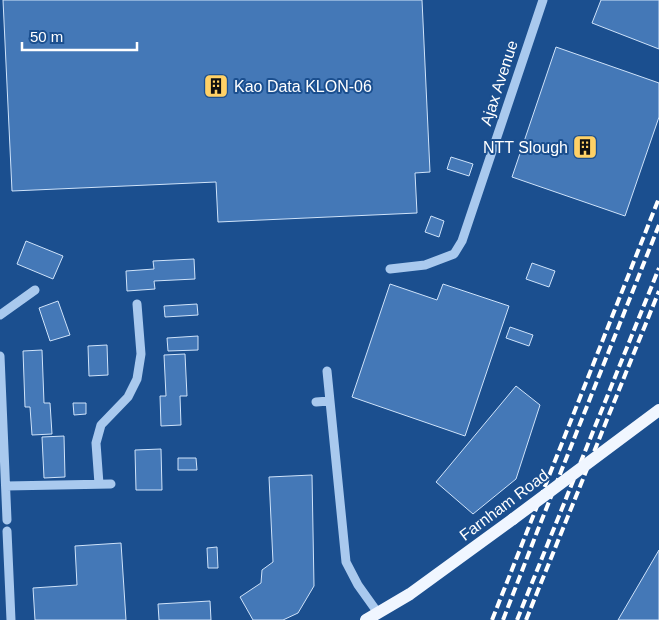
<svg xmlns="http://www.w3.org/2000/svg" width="659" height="620" font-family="Arial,sans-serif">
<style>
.building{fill:#4478b7;stroke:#cfe3fa}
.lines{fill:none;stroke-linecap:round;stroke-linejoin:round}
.minor{stroke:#a9c9ee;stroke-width:9}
.major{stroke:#f0f6ff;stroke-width:12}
.rail{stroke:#fff;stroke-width:4;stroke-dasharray:9 4;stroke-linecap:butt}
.major-bridge{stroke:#f0f6ff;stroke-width:12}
.labels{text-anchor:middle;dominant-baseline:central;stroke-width:4;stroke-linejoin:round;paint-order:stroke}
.street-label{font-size:16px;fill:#fff;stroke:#1b4f8f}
.poi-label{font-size:16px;fill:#fff;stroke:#1b4f8f;text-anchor:start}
</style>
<rect width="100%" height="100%" fill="#1b4f8f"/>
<path class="building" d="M3,0H422L430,172L415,173L417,213L218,222L216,182L12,191Z
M601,0H659V49L592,23Z
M556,47L659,83V117L625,216L512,177Z
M451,157L473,164L469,176L447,169Z
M431,216L444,221L439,237L425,232Z
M26,241L63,256L53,279L17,264Z
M194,259L195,279L154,281L155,289L127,291L126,271L154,269L153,261Z
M532,263L555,271L549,287L526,279Z
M390,284L437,300L443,284L509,306L465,436L352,397Z
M58,301L70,335L50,341L39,308Z
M197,304L198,315L165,317L164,306Z
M510,327L533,335L529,346L506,338Z
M198,336V350L168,351L167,338Z
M107,345L108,375L89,376L88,346Z
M42,350L44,403H50L52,434L32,435L30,407H25L23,351Z
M185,354L187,396H180L181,425L161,426L160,396H166L164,355Z
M516,386L540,405L516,479L473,514L436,482Z
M73,403H86V414L74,415Z
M64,436L65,477L44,478L42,437Z
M161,449L162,490H136L135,450Z
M178,458H196L197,470H178Z
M312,475L314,586L298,613L283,620H253L240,597L261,583L262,570L273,562L269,477Z
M121,543L126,620H35L33,588L77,585L75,546Z
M217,547L218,568H208L207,548Z
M659,550V620H618Z
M210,601L211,620H159L158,604Z"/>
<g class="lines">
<path class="minor" d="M390,269L425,265L454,254L462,241L543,0
M0,315L35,290
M0,356L7,520
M327,371L346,562L358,585L378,613
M316,402L329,401
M99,484L96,443L101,425L128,397L137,379L141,354L137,304
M6,486L111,484
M7,531L11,620"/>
<path class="major" d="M366,620L410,594L513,519"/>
<path class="rail" d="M492,620L659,198
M503,620L537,532L659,225
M517,620L659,268
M526,620L659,291"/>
<path class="major-bridge" d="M513,519L659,410"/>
</g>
<defs>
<symbol id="building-square" viewBox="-11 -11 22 22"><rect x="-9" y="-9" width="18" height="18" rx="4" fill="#ffd166" stroke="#1b4f8f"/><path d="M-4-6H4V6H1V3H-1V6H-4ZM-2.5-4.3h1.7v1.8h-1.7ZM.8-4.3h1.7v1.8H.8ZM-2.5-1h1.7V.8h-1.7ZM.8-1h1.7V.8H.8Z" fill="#111"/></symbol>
</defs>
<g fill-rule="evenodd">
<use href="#building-square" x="202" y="72" width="28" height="28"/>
<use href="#building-square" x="571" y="133" width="28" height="28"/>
</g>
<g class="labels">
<g class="street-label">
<text transform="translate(499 83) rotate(-72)">Ajax Avenue</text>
<text transform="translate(504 505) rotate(-37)">Farnham Road</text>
</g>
<g class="poi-label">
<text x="234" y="86">Kao Data KLON-06</text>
<text x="568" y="147" text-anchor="end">NTT Slough</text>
</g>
</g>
<path d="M22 42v8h115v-8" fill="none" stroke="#ffffff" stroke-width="2.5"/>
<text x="30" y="42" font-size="15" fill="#ffffff" stroke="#1b4f8f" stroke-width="4" paint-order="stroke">50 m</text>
</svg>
